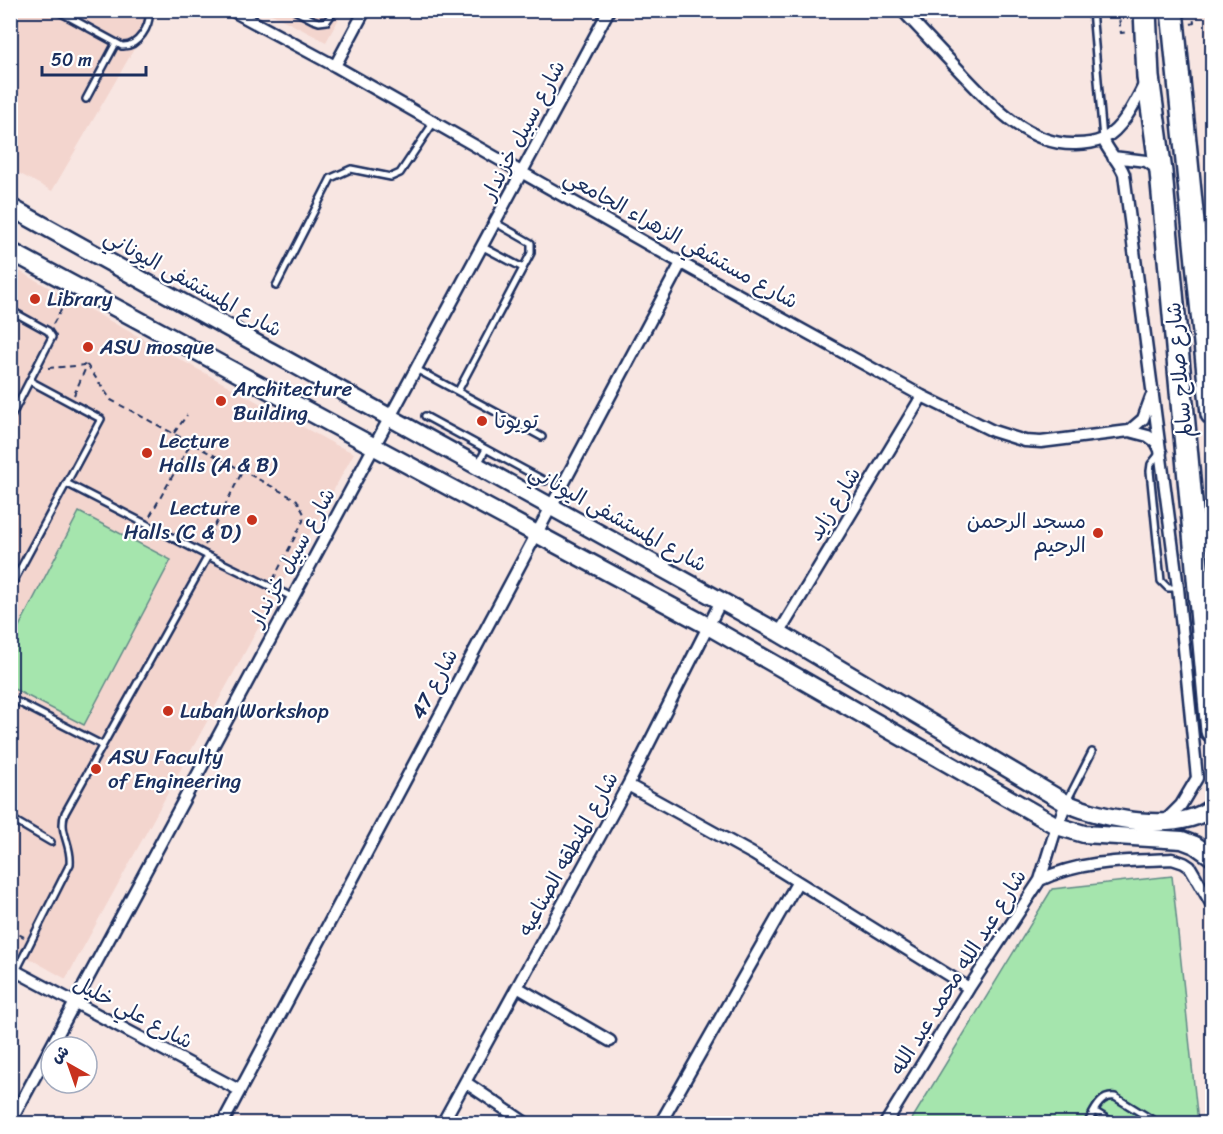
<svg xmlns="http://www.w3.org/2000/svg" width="1223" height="1134" font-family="Sriracha,'Playpen Sans Arabic',sans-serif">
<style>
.built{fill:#f3d5ce}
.green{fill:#a5e5ad;stroke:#608a86;stroke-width:1.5}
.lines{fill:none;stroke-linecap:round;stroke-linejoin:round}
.lane-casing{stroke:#1b2f5e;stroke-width:10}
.street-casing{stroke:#1b2f5e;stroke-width:15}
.secondary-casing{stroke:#1b2f5e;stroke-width:21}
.highway-casing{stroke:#1b2f5e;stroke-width:26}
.path{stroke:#1b2f5e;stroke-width:2;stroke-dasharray:6 4.5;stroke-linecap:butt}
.lane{stroke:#fff;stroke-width:5}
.street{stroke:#fff;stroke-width:10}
.secondary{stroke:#fff;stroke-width:16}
.highway{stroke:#fff;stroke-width:21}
.poi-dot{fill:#c8321e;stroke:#fff;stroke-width:2}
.labels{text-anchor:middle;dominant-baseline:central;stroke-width:4.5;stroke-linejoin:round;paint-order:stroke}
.street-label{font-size:21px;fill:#1b2f5e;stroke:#fff}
.poi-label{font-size:21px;fill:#1b2f5e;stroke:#fff;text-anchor:start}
</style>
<rect width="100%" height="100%" fill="#f8e6e2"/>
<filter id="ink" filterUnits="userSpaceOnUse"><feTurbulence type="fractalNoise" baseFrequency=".0167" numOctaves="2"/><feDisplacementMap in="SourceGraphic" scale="12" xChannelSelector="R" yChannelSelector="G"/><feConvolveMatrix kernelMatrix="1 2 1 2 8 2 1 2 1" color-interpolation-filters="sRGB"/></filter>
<g filter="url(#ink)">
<path class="built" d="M10,11H156L52,191L11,169Z
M266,11H343L326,42Z
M10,266L336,445L354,453L66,979L11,948Z"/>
<path class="green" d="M79,512L171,560L84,725L10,687L11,642Z
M1172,876L1198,1123L909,1124L1052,889Z"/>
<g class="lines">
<defs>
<path id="lane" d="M56,10L122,46C138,47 151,26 149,10
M294,10L313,20L319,22L327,21L335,10
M1092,10L1103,139
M86,99L116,43
M483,247L523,268
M276,286L331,178L351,169L391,177L400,173L434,122
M10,310L48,331L52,337L10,419
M416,369L542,437
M458,391L531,253V243L496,223
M425,416L545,481
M1159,454L1151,464L1150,471L1161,581L1168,588H1178
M478,464L486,449
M66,483L208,556L292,597
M10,588L101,419L30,381
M10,698L102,745
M1067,801L1092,752
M10,818L51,842
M16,971L70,864C72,844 58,832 65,813L208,556
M1094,1111L1115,1124
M1087,1124C1094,1112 1099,1095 1115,1097L1159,1124"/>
<path id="street" d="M231,10L335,66L681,263L922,396L993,431L1025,441L1041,442L1129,431L1148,436L1156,442L1161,452
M902,10C919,28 936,46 953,64C985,97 1024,146 1076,144C1085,144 1094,143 1103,139C1123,129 1136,101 1146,81
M335,66L365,10
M1103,139C1108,152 1119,161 1124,174L1178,588L1197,778L1181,805L1164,822
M1113,157L1146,161L1160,171
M1129,431L1143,419L1151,397
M779,633L922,396
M628,785L753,854L969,988
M1040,880C1082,860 1126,861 1172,859L1184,863L1190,867L1212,905
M10,968L239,1090
M517,987L610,1041
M465,1082L527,1124
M10,1123L609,10
M222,1124L681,263
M442,1124L628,785L721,601
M660,1124L797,883
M885,1124L969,988L1040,880L1054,835L1066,803"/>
<path id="secondary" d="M10,207L779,633L1066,803C1102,819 1179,835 1212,807
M10,251L708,626L1057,826L1084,834L1182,840L1195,845L1212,857"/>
<path id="highway" d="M1145,10L1148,77L1161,172L1212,731
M1172,10L1212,414"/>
</defs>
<use href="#lane" class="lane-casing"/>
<use href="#street" class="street-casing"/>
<use href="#secondary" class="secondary-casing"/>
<use href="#highway" class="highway-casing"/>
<path class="path" d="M1118,10L1121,33L1129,32
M1191,24L1194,23L1192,10
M53,324L68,298
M87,365L111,400L297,500L304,514L303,521L274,578
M48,368L87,365
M74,395L87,365
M174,433L187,415
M150,516L191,443
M205,545L243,470
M10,930L24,937"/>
<use href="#lane" class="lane"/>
<use href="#street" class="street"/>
<use href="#secondary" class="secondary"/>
<use href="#highway" class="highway"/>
</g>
</g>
<g class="poi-dot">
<circle cx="35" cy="299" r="6"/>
<circle cx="88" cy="347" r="6"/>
<circle cx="221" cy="401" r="6"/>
<circle cx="482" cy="421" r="6"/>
<circle cx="147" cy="453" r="6"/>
<circle cx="252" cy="520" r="6"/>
<circle cx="1098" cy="533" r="6"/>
<circle cx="168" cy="711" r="6"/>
<circle cx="96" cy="769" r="6"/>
</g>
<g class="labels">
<g class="street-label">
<text transform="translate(523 130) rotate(-62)">شارع سبيل خزندار</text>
<text transform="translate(681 239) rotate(29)">شارع مستشفي الزهراء الجامعي</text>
<text transform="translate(193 283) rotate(29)">شارع المستشفى اليوناني</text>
<text transform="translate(1179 370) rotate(-95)">شارع صلاح سالم</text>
<text transform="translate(834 504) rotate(-59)">شارع زايد</text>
<text transform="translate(618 518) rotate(29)">شارع المستشفى اليوناني</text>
<text transform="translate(292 557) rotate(-61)">شارع سبيل خزندار</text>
<text transform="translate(434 684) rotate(-62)">شارع 47</text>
<text transform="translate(568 854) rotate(-61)">شارع المنطقه الصناعيه</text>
<text transform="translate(958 972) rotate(-58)">شارع عبد الله محمد عبد الله</text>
<text transform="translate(133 1012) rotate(28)">شارع علي خليل</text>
</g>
<g class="poi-label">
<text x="47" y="299">Library</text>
<text x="100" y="347">ASU mosque</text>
<text x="233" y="389">Architecture<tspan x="233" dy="24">Building</tspan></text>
<text x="494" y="421">تويوتا</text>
<text x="159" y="441">Lecture<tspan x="159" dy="24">Halls (A &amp; B)</tspan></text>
<text x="240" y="508" text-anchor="end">Lecture<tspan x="240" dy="24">Halls (C &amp; D)</tspan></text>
<text x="1086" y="521" text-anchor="end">مسجد الرحمن<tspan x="1086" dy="24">الرحيم</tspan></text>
<text x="180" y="711">Luban Workshop</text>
<text x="108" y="757">ASU Faculty<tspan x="108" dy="24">of Engineering</tspan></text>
</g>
</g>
<rect width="1223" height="1134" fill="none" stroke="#fff" stroke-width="36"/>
<rect x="18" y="18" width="1187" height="1098" fill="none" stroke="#1b2f5e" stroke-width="2" filter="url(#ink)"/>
<g transform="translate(69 1065) rotate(320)"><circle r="28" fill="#ffffff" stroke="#a4acbf" stroke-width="1.5"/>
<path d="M0-4.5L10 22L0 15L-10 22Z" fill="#c8321e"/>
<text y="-9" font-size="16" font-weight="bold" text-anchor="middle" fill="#1b2f5e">ش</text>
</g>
<path d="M42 66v9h104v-9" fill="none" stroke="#1b2f5e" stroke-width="3"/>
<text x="51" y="66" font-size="18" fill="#1b2f5e" stroke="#ffffff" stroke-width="4.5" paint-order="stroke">50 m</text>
</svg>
